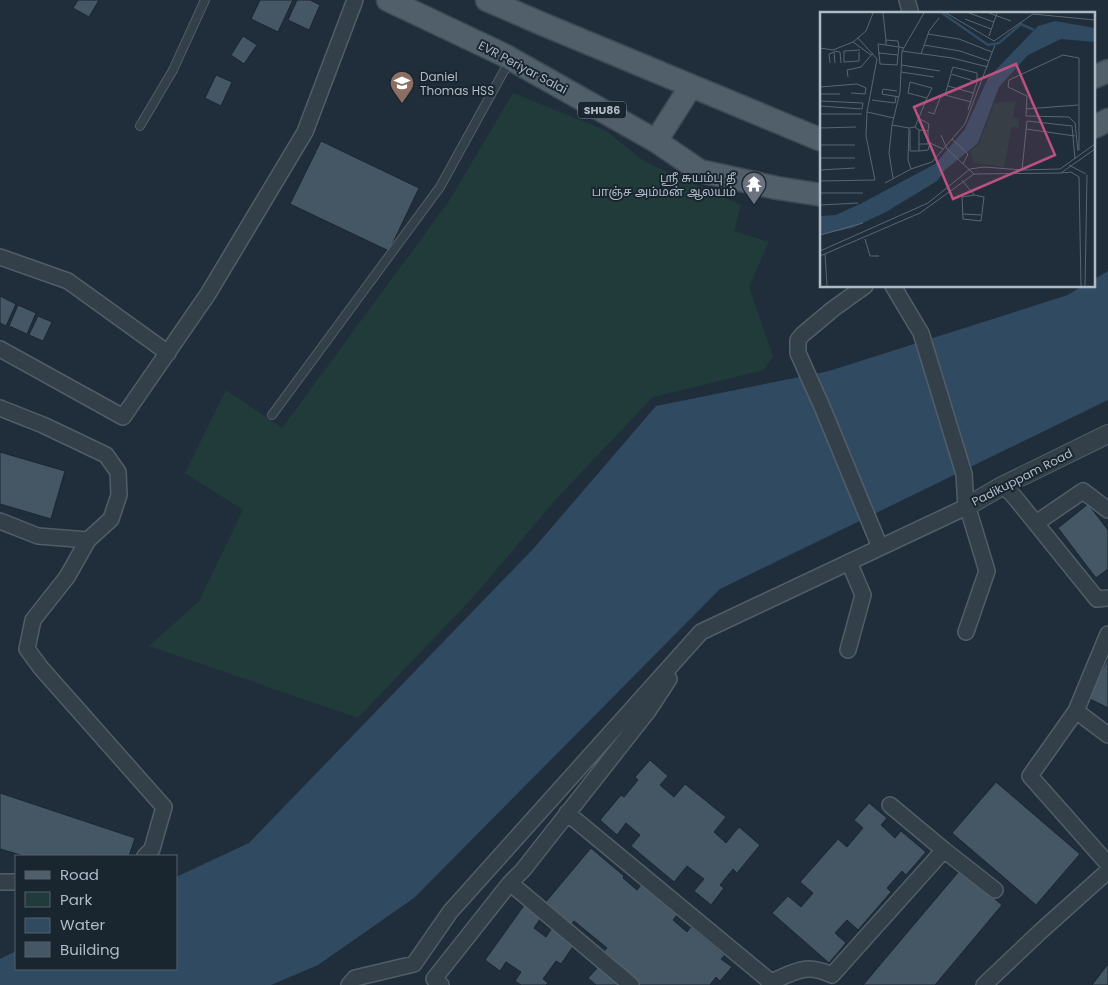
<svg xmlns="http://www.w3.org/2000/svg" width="1108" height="985" font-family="Poppins,'Noto Sans Tamil',sans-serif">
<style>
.green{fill:#213b3b}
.water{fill:#304b61}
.building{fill:#455664;stroke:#1b2731}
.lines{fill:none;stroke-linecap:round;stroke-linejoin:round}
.service-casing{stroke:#515e68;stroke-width:10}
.minor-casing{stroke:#515e68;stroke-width:18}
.tertiary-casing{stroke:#515e68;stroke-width:20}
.primary-casing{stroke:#3d4954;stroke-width:25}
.service{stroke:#33404a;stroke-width:8}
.minor{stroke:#33404a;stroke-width:15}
.tertiary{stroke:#33404a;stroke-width:18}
.primary{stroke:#515f6b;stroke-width:22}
.labels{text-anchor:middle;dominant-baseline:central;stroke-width:4;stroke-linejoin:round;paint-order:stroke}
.shield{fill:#19252f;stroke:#818e99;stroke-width:1}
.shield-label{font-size:11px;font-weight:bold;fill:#aebbc7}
.street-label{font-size:12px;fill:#aebbc7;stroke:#19252f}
.poi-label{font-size:12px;fill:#aebbc7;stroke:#19252f;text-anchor:start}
.inset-river{fill:none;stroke:#304b61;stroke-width:2.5}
.inset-road{fill:none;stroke:#586672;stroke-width:1}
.view{fill:#bb5181;fill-opacity:0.15;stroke:#bb5181;stroke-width:2.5}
.inset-edge{fill:none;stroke:#aebbc7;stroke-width:2.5}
</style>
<rect width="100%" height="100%" fill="#1f2e3a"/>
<path class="green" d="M513,93L605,130L645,162L741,205L734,231L769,242L749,287L773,356L764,370L653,397L557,498L475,595L358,718L149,646L199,601L243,510L185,473L226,390L282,428L449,201Z"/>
<path class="water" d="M1108,271V400L720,589L414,898L318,965L271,985H0V959L16,951V969H176V877L249,843L534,548L656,406L829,371L1068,295L1082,286H1094V279Z"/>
<path class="building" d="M78,0H99L89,17L73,8Z
M260,0H293L278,32L251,19Z
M297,0H310L320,5L309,30L288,20Z
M243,36L257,45L244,64L231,55Z
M216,75L232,82L221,106L205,98Z
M321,141L419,188L389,251L290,204Z
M0,296L16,304L6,326L0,323Z
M18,305L36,313L27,334L9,326Z
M38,316L52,322L43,341L29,335Z
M0,452L65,471L51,519L0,504Z
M1088,504L1108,530V569L1096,578L1058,528Z
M1108,659V708L1088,698Z
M650,760L668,776L660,785L674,797L685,784L726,817L714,832L726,843L739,827L760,845L737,873L733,869L720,885L724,888L711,905L694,891L704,879L687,866L674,882L631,846L640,835L626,823L617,835L600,820L621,795L624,797L638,780L635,777Z
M996,782L1080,854L1036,905L952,833Z
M0,793L135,838L129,856H96L92,855L91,856H24L0,849Z
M869,803L887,818L881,825L895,838L901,831L926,852L906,875L902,871L887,888L891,892L858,930L847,920L835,933L846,943L829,963L772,913L788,896L801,907L813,893L800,882L838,839L847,847L863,828L854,820Z
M591,848L624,876L623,878L637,890L641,885L677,915L673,920L687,932L691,927L725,955L721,959L732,967L720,981L716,977L710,985H640L602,953L607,948L574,921L570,926L544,904Z
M960,870L1002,905L935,985H863Z
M525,904L542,916L534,928L546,937L554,925L577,941L561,964L556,961L543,979L548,983L546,985H521L515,981L521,972L506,962L500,971L485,960Z
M1108,964V985H1092Z
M599,966L622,985H596L588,978Z"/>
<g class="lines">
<defs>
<path id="service" d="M140,126L173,70L205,0
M272,415L440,187L510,60"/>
<path id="minor" d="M907,0L911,14
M0,257L68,281L168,353
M865,286L833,309L802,335L798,340V353L823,409L880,547
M893,286L921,333L964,474L966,507L970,515L987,571L966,632
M0,349L123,417L208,294L305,132L355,0
M0,408L43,425L106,455L118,472L119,495L111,519L88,540L67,577L33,620L27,649L41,668L164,807L152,849L145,856
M1002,486L1011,493L1017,500L1097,599L1108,598
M0,521L38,536L88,540
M1036,523L1083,491L1108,510
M1108,634L1076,711L1108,735
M848,650L863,595L849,562
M1076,711L1030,776L1108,864
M890,805L944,850
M567,813L771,982L769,985
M0,882H16
M510,883L631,985
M771,982C797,971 805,963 832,975L944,850L995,890
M349,985L355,978L414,964L450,912L701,632L966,507
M441,985L434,979L510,883L523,870L648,711L669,679
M984,985L1041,931L1108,871"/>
<path id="tertiary" d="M966,507L1002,486L1108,434"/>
<path id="primary" d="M388,0L504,55L656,141L700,171L777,188L822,195
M487,0L540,23L819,139H822
M1094,77L1108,71
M1094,127L1108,120
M656,141L691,86"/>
</defs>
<use href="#service" class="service-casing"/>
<use href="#minor" class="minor-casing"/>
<use href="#tertiary" class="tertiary-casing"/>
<use href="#primary" class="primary-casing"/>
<use href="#service" class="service"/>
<use href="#minor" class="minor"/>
<use href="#tertiary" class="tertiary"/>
<use href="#primary" class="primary"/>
</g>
<defs>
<symbol id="school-pin" viewBox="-11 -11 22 30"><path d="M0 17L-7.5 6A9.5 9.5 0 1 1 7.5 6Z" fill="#8d6e63" stroke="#19252f"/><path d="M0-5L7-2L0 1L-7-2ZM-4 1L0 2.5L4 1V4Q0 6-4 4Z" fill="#fff"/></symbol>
<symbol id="temple-pin" viewBox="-11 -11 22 30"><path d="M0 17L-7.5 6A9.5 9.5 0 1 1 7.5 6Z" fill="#6b7280" stroke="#19252f"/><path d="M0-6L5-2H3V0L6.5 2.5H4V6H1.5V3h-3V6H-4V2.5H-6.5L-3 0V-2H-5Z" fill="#fff"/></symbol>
</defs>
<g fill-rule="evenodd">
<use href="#school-pin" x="388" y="69" width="28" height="38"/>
<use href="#temple-pin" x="740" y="170" width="28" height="38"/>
</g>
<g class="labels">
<rect class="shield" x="578" y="101.5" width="48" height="17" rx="4"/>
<g class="shield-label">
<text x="602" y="110">SHU86</text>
</g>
<g class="street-label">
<text transform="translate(523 67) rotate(28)">EVR Periyar Salai</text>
<text transform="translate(1022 477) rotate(-27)">Padikuppam Road</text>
</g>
<g class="poi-label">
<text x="420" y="76">Daniel<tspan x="420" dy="14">Thomas HSS</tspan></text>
<text x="736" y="177" text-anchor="end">ஶ்ரீ சுயம்பு தீ<tspan x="736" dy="14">பாஞ்ச அம்மன் ஆலயம்</tspan></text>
</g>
</g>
<g transform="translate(820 12)">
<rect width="275" height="275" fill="#1f2e3a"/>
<path d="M196,89L193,105L199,107V116L192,115L184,155L154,151L150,139L159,132L174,91Z" fill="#213b3b"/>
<path d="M235,9L275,16V30L241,27L208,43L179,75L158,131L125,158L117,169L66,200L32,216L0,223V204L16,203L42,191L115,152L145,117L168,66L218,14Z" fill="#304b61"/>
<path class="inset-river" d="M122,1L168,33L179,31L201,12L214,18"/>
<path class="inset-road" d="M63,1L66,28M104,1L82,39L80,80L72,113L89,116L88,148L91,157L112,150L145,112L175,33M126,1L174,29M149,1L174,10M169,1L191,9M145,7L171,17M108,22L139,27L172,40M169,24L177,1M38,26L57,47L47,100M174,29L213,2L275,8M33,30L51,43M66,33L79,35L78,43L77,53L60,52L59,41L78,43M104,33L140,39L169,49M0,36L13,38L33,30L46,19L53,1M14,39L20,40L21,51M82,39L132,46L168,55M39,40V49L24,50V39L40,38M59,42L58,32L66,33V28L78,29L79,35L84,36M101,42L109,19L119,6M10,51L9,42L14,40L15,51M81,53L120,59M81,60L114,65M131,61L133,55L157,61V70M28,65L27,58L41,55L53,41M90,70L112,76L107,86L88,81ZM128,74L153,81M0,75L37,72L46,76L45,82L31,81M77,79L63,77L62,82L79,85M0,82H20M52,88L75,91L76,85M0,89L43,91L42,97L0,94M206,97L258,93M148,98L157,70L131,62L125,83L151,90M108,100L114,102L120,86L125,83M0,102H42M98,106L109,112L108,119M72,113L69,141L73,166M0,116L36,115M89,116L95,115L107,86M206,117L255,124M90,118V139H99V118L95,115M121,123L127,137L154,162M132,127L148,142L143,152M99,132H108V119L99,118M0,133H35M99,139L108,138L110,131L123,137M258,139L255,111L249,105L206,104L207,84L188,75L189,68L243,43L259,46V138M0,146H35M249,153L266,162M0,158L35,156M202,158L207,109L252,114L255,147M241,161L251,160L259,165L261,274M142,168L154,183L164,185L161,209L143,207L142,185L154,183M0,169L55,168L46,124L47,100L74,106M65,171L91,157M0,181H43M0,193L38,191M143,202L161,203M0,223L43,211M45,227L50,244H59M0,239L108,191L150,157L164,155L202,158L240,157L275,132M5,242L7,274M0,244L100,201L154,162L241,161L275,137M265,274L267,163"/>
<path class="view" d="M196,52L235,143L133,187L94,95Z"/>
<rect width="275" height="275" class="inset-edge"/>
</g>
<rect x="15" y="855" width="162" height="115" fill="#19252f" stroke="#55616c"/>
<rect x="25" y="871" width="25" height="8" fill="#515f6b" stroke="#55616c"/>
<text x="60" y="880" font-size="15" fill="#aebbc7">Road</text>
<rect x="25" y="892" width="25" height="15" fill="#213b3b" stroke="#55616c"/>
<text x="60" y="905" font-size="15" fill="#aebbc7">Park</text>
<rect x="25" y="918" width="25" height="15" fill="#304b61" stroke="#55616c"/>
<text x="60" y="930" font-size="15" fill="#aebbc7">Water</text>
<rect x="25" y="942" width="25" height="15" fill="#455664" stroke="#55616c"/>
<text x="60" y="955" font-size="15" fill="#aebbc7">Building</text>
</svg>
